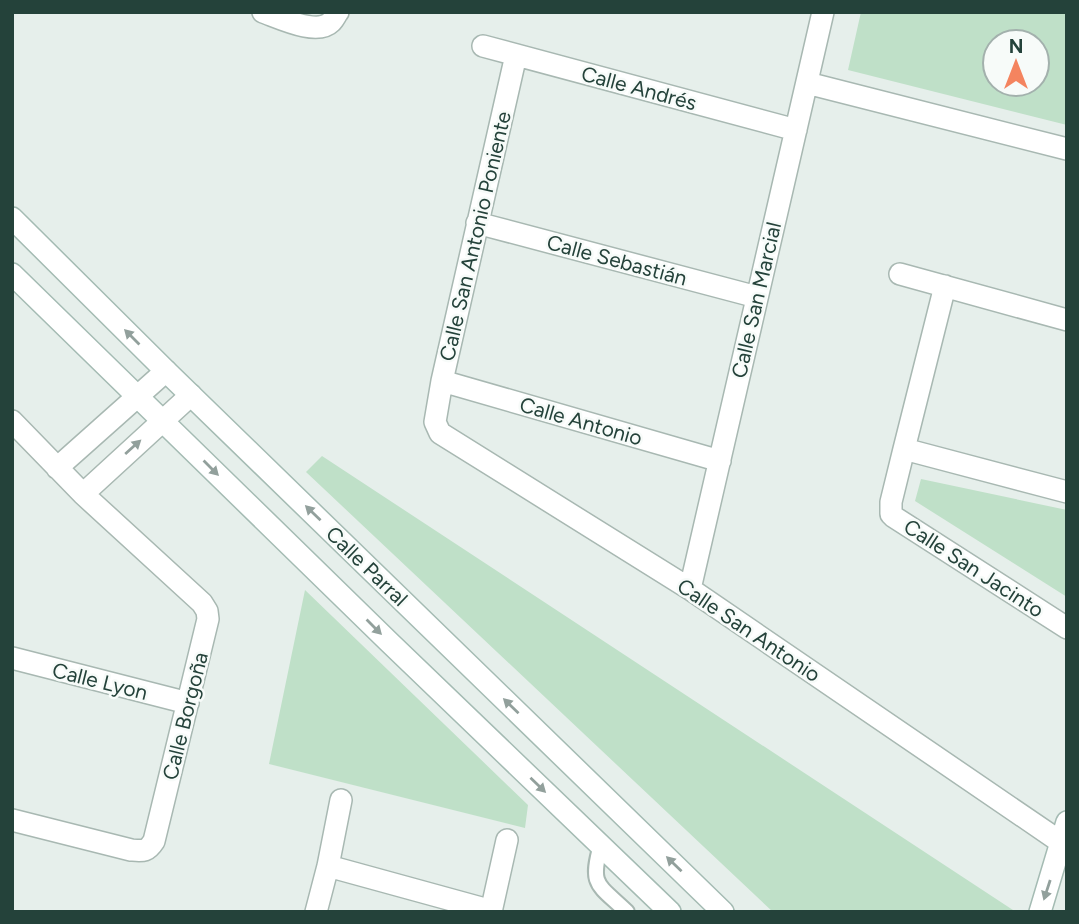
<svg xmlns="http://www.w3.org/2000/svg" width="1079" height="924" font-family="Figtree,sans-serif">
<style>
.green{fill:#bfe0c8;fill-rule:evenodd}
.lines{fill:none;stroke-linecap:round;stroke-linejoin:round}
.lane-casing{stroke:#a8b8b2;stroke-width:18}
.street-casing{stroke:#a8b8b2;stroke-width:24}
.secondary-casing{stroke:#a4bbb3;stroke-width:24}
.lane{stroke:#fff;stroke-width:14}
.street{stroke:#fff;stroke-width:21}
.secondary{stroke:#fff;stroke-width:21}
.oneway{fill:#92a09c}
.labels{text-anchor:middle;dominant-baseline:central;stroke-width:5;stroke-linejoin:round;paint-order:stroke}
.street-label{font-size:21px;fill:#24423a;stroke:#f7fbf9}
</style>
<rect width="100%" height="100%" fill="#e6efeb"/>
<path class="green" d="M861,12H1067V125L848,70ZM995,42H1037V84H995Z
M322,456L1016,912H773L306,472Z
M921,479L1067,510V597L915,501Z
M305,590L528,805L525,828L269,764Z"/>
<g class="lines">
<defs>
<path id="lane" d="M601,845C589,886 598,884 627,912"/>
<path id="street" d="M263,12C280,18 317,36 331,22C332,22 337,13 338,12
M483,46L796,130
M516,55L442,381L435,422L440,433L690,589L1062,843L1067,845
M807,83L1067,149
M477,223L757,297
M900,274L1067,320
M945,286L904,449L891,502V514L894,517L1067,628
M442,381L720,461
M12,421L83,494L202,603L207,611L208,619L154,841C147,852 143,851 131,850L12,820
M904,449L1067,492
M57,468L166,371
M83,494L191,395
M690,589L823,12
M12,658L188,703
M328,866L492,911
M316,912L328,866L341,800
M491,912L507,840"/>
<path id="secondary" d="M12,218L166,371L723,912
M12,274L389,642L670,912
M1040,912L1067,822"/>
</defs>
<use href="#lane" class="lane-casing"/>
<use href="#street" class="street-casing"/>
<use href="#secondary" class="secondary-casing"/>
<use href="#lane" class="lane"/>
<use href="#street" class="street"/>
<use href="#secondary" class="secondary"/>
</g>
<defs><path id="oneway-solid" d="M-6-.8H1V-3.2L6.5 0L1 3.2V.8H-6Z" transform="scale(1.75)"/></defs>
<g class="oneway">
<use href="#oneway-solid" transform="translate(132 337) rotate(-135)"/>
<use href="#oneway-solid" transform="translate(133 447) rotate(-42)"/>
<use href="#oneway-solid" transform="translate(211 468) rotate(45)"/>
<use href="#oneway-solid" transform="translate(313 513) rotate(-136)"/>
<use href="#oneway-solid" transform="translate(374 627) rotate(45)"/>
<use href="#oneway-solid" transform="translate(511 706) rotate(-136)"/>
<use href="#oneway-solid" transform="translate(538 785) rotate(44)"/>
<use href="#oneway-solid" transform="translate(674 864) rotate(-136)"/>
<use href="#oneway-solid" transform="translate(1047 890) rotate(108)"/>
</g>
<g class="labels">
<g class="street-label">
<text transform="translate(639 88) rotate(15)">Calle Andrés</text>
<text transform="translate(475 236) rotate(-77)">Calle San Antonio Poniente</text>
<text transform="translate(617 260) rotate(15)">Calle Sebastián</text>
<text transform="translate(756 300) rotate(-77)">Calle San Marcial</text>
<text transform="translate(581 421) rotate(16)">Calle Antonio</text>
<text transform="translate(367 566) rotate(44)">Calle Parral</text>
<text transform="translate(974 568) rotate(33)">Calle San Jacinto</text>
<text transform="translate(749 630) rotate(34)">Calle San Antonio</text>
<text transform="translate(100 681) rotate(14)">Calle Lyon</text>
<text transform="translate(185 716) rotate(-76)">Calle Borgoña</text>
</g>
</g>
<rect width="1079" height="924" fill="none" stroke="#24423a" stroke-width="28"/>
<g transform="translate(1016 63)"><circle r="33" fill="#f7fbf9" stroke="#a3b1ad" stroke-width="2"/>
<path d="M0-5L12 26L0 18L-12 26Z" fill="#f4845f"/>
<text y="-10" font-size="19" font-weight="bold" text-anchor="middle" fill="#24423a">N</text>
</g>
</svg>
